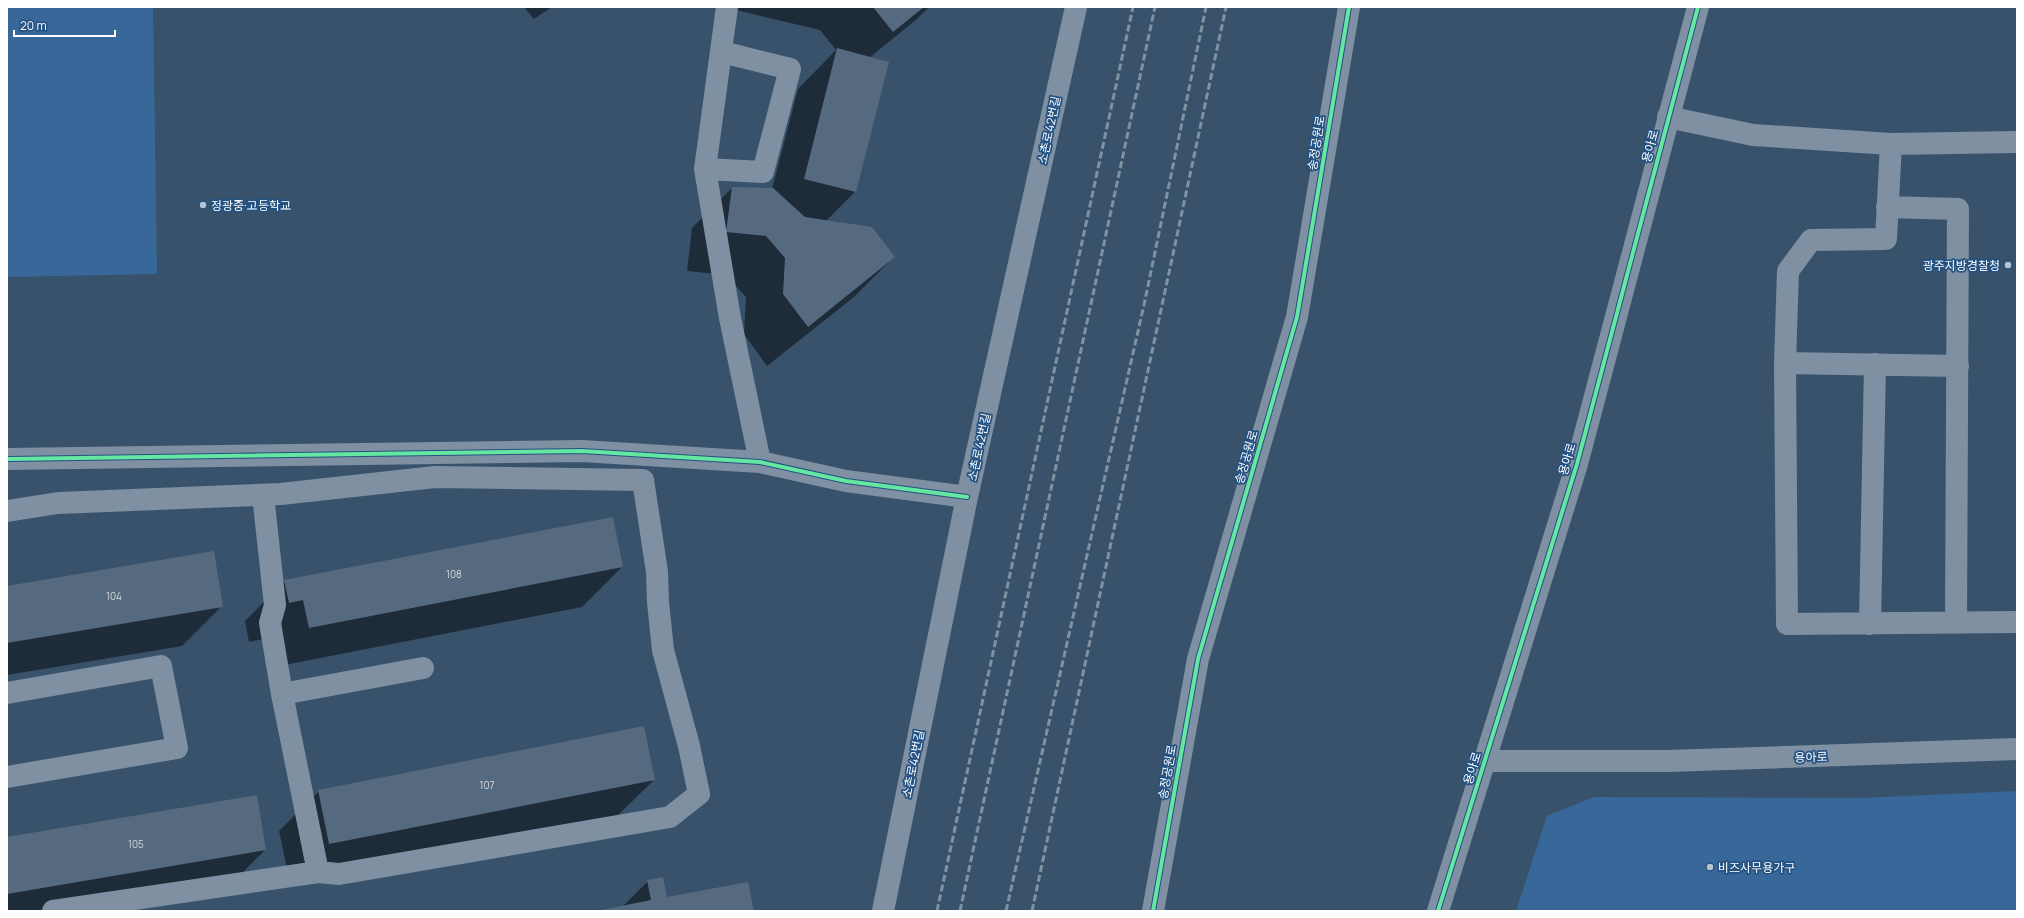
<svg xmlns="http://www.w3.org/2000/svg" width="2024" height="918" font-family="Manrope,'Noto Sans KR',sans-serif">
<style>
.green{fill:#376899}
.shadow{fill:#0007}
.building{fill:#566a7f}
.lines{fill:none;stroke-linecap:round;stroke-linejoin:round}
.minor{stroke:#7f90a2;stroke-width:22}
.rail{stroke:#8091a2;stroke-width:3;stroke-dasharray:7 3;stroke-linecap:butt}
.cycleway-casing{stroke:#235282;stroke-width:6}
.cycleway{stroke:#66e7a1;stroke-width:4}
.poi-dot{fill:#bac2cc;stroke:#235282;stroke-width:1.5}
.labels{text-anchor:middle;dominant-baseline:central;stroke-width:3.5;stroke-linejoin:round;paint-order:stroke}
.number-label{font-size:10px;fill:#d5dadf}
.street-label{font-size:12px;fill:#fff;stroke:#235282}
.poi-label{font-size:12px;fill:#fff;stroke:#235282;text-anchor:start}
</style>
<rect width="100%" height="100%" fill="#39526c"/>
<path class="green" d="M7,7H153L157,274L7,277Z
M2017,791V911H1516L1547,816L1594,797L1861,798Z"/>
<path class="shadow" d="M524,7H552L534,19Z
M737,7H929L917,19L869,58L855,192L826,221L894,257L854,297L767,366L744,334L746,297L726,275L687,271L692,228L732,188L772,189L798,89L836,50L820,30L736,10Z
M622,567L582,607L269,668L264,639L249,642L245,621L285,581Z
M7,587L222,606L182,646L7,675Z
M654,780L614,819L290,883L279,831L319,791Z
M7,838L265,850L225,890L99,911H7Z
M648,881L666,899L753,911H598L622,907Z"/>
<path class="building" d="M873,7H924L893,32Z
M837,48L889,62L856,192L804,179Z
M732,187L773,188L805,217L872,227L895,257L808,327L783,294L785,258L766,236L726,232Z
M613,517L623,567L309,628L303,600L289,603L284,580Z
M214,551L223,607L7,643V586Z
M644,726L655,780L329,844L318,790Z
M257,795L266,850L7,894V837Z
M663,877L667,897L748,882L754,911H597L651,900L647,880Z"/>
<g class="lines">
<path class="minor" d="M727,7L705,169L730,318L760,462
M1668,117L1753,135L1891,144L2017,142
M1891,144L1886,239L1811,240L1788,271L1785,363L1787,624L2017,622
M705,169L763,172L790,69L722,52
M1887,207L1958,209L1956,623
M1785,363L1958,366
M7,459L582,451L760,462L846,481L967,497
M263,495L275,605L270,623L282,694L318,872
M7,511L58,503L281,494L435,477L643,480L657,572L658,602L663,650L689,746L699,794L670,817L339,874L318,872L53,911
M1870,624L1875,364
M7,693L161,666L177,748L7,777
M282,694L423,668
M1485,761H1668L2017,749
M883,911L967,497L1076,7
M1153,911L1198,659L1297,317L1349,7
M1438,911L1577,464L1698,7"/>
<path class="rail" d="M937,911L1133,7
M960,911L1155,7
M1006,911L1144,305L1206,7
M1032,911L1226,7"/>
<defs>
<path id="cycleway" d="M7,459L582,451L760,462L846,481L967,497
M1153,911L1198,659L1297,317L1349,7
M1438,911L1577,464L1698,7"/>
</defs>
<use href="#cycleway" class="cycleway-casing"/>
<use href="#cycleway" class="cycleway"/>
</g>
<g class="poi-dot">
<circle cx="203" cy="205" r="4"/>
<circle cx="2008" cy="265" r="4"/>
<circle cx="1710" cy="867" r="4"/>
</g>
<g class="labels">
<g class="number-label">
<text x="454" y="574">108</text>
<text x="114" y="596">104</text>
<text x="487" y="785">107</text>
<text x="136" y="844">105</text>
</g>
<g class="street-label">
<text transform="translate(1049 130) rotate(-78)">소촌로42번길</text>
<text transform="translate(1316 143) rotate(-81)">송정공원로</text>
<text transform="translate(1650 146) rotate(-75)">용아로</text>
<text transform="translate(979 447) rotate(-78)">소촌로42번길</text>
<text transform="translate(1246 457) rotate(-74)">송정공원로</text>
<text transform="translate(1567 459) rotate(-74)">용아로</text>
<text transform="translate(1811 757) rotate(-2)">용아로</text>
<text transform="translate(913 764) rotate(-79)">소촌로42번길</text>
<text transform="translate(1472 768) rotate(-73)">용아로</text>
<text transform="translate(1167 772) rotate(-80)">송정공원로</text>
</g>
<g class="poi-label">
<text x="211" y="205">정광중·고등학교</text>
<text x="2000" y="265" text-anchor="end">광주지방경찰청</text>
<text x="1718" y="867">비즈사무용가구</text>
</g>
</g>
<rect width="2024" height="918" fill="none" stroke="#ffffff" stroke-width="16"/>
<path d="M14 30v6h101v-6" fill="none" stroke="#ffffff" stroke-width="2"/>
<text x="20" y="30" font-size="12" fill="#ffffff" stroke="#235282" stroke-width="3" paint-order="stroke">20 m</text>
</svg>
